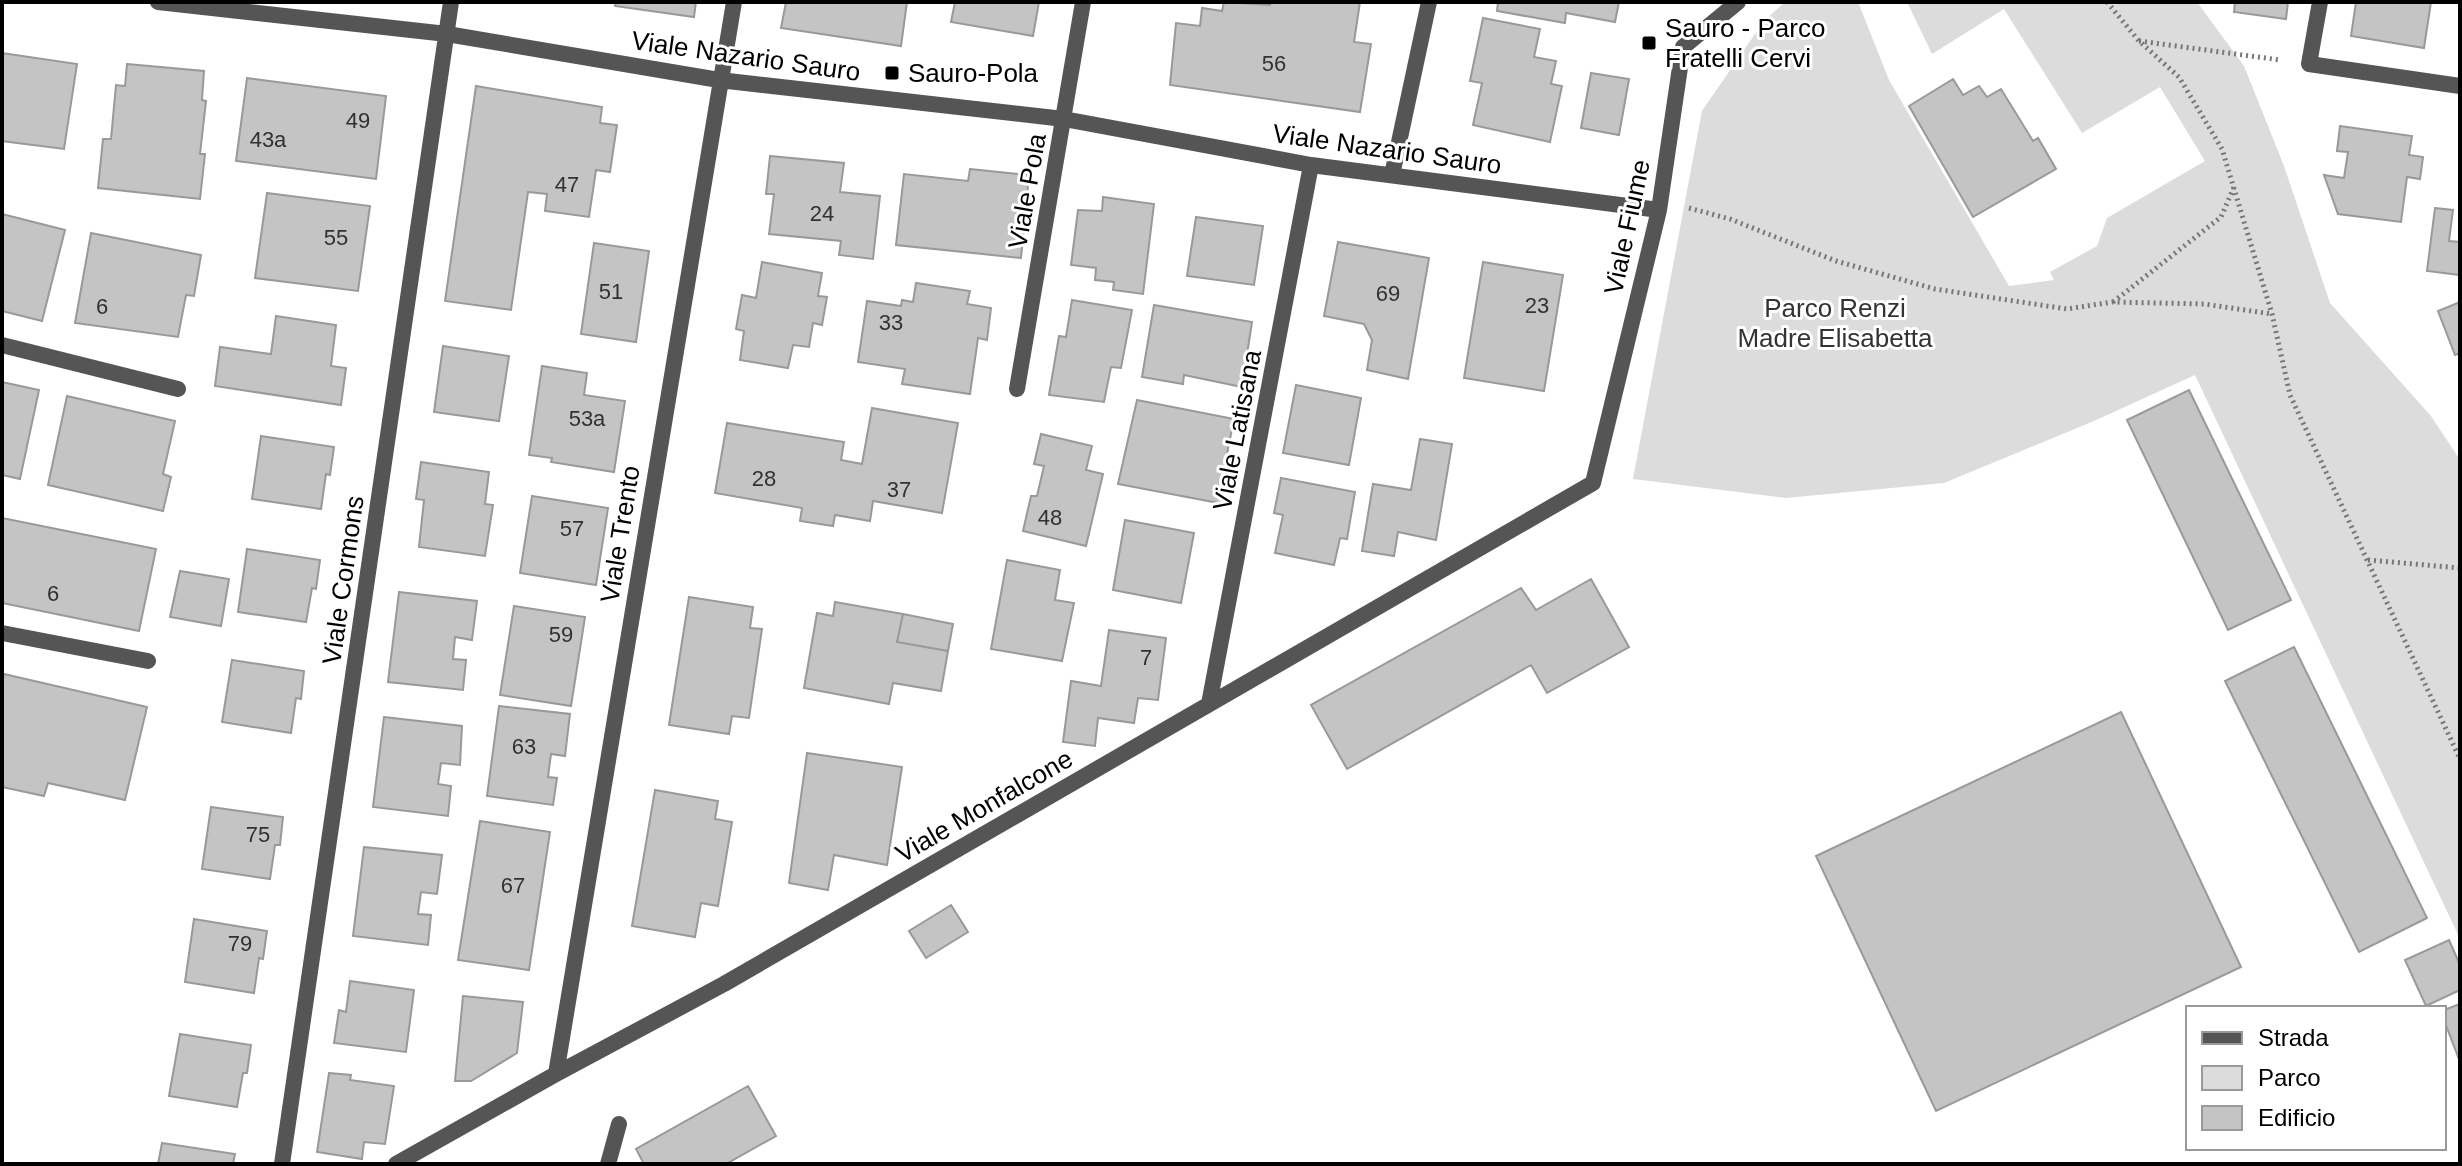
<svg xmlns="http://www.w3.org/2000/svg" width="2462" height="1166" font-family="Arial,sans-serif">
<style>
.park{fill:#dcdcdc}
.building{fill:#c4c4c4;stroke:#999;stroke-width:2}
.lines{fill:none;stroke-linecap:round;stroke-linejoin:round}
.path{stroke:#777;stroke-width:5;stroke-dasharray:2 4;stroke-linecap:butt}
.lane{stroke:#555;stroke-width:16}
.street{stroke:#555;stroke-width:16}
.poi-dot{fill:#000;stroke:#fff;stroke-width:3}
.labels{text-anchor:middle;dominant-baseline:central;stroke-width:6;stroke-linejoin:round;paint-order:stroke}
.number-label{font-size:22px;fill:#313131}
.poi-label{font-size:26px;fill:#000;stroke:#fff;text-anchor:start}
.street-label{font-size:26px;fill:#000;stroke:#fff}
.park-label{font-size:26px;fill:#333;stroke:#fff}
</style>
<rect width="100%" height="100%" fill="#fff"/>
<path class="park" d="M1785,2H1858L1889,80L2009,286L2054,280L2050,272L2097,246L2107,218L2205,161L2160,87L2082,133L2004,9L1932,54L1907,2H2197L2244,66L2284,166L2330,303L2431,416L2460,460V939L2195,375L2094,421L1944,483L1786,498L1633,479L1702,111L1764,21Z"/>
<path class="building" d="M616,2H696L694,17L615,6Z
M786,2H907L901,46L781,28Z
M955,2H1039L1033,36L951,22Z
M1224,2L1270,5V2H1360L1354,42L1371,44L1360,112L1170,85L1176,23L1200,26L1202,8L1222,11Z
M1498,2H1619L1615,22L1566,13L1565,23L1497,11Z
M2235,2H2288L2286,19L2234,12Z
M2356,2H2431L2424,48L2351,36Z
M1483,18L1540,29L1534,57L1556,61L1551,84L1562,86L1550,142L1473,125L1482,83L1470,81Z
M2,53L77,64L64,149L2,141Z
M127,64L204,71L202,100L206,101L200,154H205L200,199L98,188L103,139H111L116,85L125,86Z
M1591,73L1629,79L1619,135L1581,128Z
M247,78L386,96L376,179L236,161Z
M1953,79L1963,95L1979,86L1987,97L2001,89L2033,141L2038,138L2056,169L1973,217L1909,106Z
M476,86L602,107L600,123L617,125L610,172L596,170L589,217L545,211L547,194L528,192L511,310L445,301Z
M2340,126L2412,136L2409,155L2423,157L2420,179L2407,177L2401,222L2338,214L2324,175L2344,178L2348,152L2337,151Z
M770,156L844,163L840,192L880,196L873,259L839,255L841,241L769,234L774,194H766Z
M970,169L1029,175L1021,258L896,245L904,174L968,181Z
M267,193L370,206L358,291L255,278Z
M1103,197L1154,204L1143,294L1113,290L1114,282L1095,280L1096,268L1071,265L1078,210L1102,211Z
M2435,208L2453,210L2449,241L2460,242V275L2427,271Z
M2,214L65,230L42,321L2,311Z
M1196,217L1263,226L1254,285L1187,276Z
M91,233L201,255L194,296L186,295L178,337L75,323Z
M1338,242L1429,258L1408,379L1367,370L1372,340L1364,324L1324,316Z
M594,243L649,251L636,342L581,334Z
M762,262L822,273L818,296L827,297L822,325L813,323L809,347L793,345L788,368L740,360L744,331L736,329L742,295L756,298Z
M1483,262L1563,275L1544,391L1464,378Z
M916,283L970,291L967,304L991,308L987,340L978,338L970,394L902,384L905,369L858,362L867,301L901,306L902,300L913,302Z
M1072,300L1132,310L1121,368L1111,367L1104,402L1049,395L1059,336L1066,337Z
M2460,302V353L2455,355L2438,311Z
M1154,305L1252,322L1242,387L1184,375L1183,384L1142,377Z
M276,316L336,325L331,366L346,368L341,405L215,386L220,347L271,354Z
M443,346L509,356L499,421L434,412Z
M542,366L587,373L584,395L625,401L614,472L551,462L552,458L529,455Z
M2,382L39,390L20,479L2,475Z
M1296,385L1361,398L1349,465L1283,453Z
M2189,390L2291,600L2228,630L2127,420Z
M67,396L175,421L163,474L171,477L163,511L48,485Z
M1137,400L1234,419L1225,464L1231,466L1224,504L1118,484Z
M872,408L958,423L942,513L873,501L870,521L835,515L833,526L800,521L802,508L715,493L727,423L844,442L841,460L862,464Z
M1041,434L1092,446L1086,470L1103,474L1086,546L1023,531L1031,496H1037L1044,466L1034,464Z
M261,436L334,447L330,475L326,474L321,509L252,499Z
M1420,439L1452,444L1436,540L1398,532L1394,556L1362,551L1373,484L1411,490Z
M421,462L489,472L485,504L493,505L485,556L419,547L424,500L416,499Z
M1281,478L1355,492L1347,539L1340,538L1334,565L1275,553L1283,515L1274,513Z
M532,496L608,508L596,585L520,573Z
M2,518L156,549L139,631L2,603Z
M1125,520L1194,533L1181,603L1113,590Z
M247,549L320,560L316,589L312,588L306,622L238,612Z
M1007,560L1060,570L1055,600L1074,603L1062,661L991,649Z
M180,571L229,579L221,626L170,617Z
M1591,579L1629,647L1547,693L1531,665L1347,769L1311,705L1521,588L1536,610Z
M399,592L477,601L472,640L455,637L453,659L466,660L463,690L388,682Z
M689,597L753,607L750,628L762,629L749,718L732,716L729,734L669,725Z
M835,602L903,614L897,642L948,651L941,691L893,683L889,704L804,688L817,613L833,616Z
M514,606L585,617L571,706L500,695Z
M903,614L953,624L948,651L897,642Z
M1109,630L1166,638L1158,700L1138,698L1134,723L1098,718L1095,746L1063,742L1071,681L1101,686Z
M2294,647L2427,918L2359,952L2225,681Z
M232,660L304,671L301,699L296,698L291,733L222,722Z
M4,674L147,707L125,800L48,783L44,796L2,787V684Z
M499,706L570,714L565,756L551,754L548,777L557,778L553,805L487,796Z
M2121,712L2241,967L1936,1111L1816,856Z
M384,717L462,726L460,765L441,763L438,784L451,786L448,816L373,807Z
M807,753L902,767L887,865L834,855L828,890L789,883Z
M655,790L718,801L715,819L732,822L718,906L701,903L695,937L632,926Z
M211,807L283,817L280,845H275L270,879L202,869Z
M480,821L550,832L529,970L458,960Z
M364,847L442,855L437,894L421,892L418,914L431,915L428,945L353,936Z
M951,905L968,932L926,958L909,931Z
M194,919L267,931L263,959L259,958L254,993L185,982Z
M2449,940L2460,965V990L2426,1006L2405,960Z
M350,981L414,990L406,1052L334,1043L339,1010L346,1012Z
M463,996L523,1002L517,1053L471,1081H455Z
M2460,1004V1062L2444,1020V1010Z
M180,1034L251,1045L247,1073H243L237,1107L169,1096Z
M329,1073L351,1075L350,1080L394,1086L385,1144L364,1142L362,1159L317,1152Z
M748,1086L776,1136L726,1164H644L636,1149Z
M162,1143L235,1154L233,1164H158Z"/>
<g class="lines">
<path class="path" d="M2107,2L2139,41L2179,77L2222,149L2272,314L2290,395L2460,759
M2139,41L2280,60
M1689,208L1730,219L1836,261L1935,289L2067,309L2112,302L2204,304L2272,314
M2113,302L2221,217L2234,187
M2368,560L2460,568"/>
<path class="lane" d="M608,1164L619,1124"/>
<path class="street" d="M158,2L447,34L719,80L1064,119L1311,165L1659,210
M2320,2L2309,64L2460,86
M1392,175L1429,2
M2,345L178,389
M1017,389L1083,2
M2,633L148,661
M1209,704L1311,165
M556,1074L734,2
M282,1164L451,2
M396,1164L556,1074L724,984L1593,483L1659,210L1683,47L1738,2"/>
</g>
<g class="poi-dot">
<rect x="1641" y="35" width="16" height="16" rx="4"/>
<rect x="884" y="65" width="16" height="16" rx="4"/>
</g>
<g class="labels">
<g class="number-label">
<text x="1274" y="63">56</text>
<text x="358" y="120">49</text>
<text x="268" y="139">43a</text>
<text x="567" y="184">47</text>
<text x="822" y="213">24</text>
<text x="336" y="237">55</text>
<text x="611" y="291">51</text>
<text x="1388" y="293">69</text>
<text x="1537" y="305">23</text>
<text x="102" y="306">6</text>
<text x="891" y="322">33</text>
<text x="587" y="418">53a</text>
<text x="764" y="478">28</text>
<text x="899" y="489">37</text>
<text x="1050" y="517">48</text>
<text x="572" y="528">57</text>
<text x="53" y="593">6</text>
<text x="561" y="634">59</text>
<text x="1146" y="657">7</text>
<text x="524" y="746">63</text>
<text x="258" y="834">75</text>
<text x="513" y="885">67</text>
<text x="240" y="943">79</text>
</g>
<g class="poi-label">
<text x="1665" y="28">Sauro - Parco<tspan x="1665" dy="30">Fratelli Cervi</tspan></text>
<text x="908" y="73">Sauro-Pola</text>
</g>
<g class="street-label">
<text transform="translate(746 56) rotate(8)">Viale Nazario Sauro</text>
<text transform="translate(1387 149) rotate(8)">Viale Nazario Sauro</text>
<text transform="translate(1027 191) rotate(-80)">Viale Pola</text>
<text transform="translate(1627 227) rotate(-78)">Viale Fiume</text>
<text transform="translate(1237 430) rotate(-79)">Viale Latisana</text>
<text transform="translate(620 534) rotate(-81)">Viale Trento</text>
<text transform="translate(343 580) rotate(-82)">Viale Cormons</text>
<text transform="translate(984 806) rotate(-30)">Viale Monfalcone</text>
</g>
<g class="park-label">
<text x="1835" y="308">Parco Renzi<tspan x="1835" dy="30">Madre Elisabetta</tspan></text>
</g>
</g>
<rect width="2462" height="1166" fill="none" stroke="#000000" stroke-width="8"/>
<rect x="2186" y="1006" width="260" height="144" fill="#ffffff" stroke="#999999" stroke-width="2"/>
<rect x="2202" y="1032" width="40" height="12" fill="#555555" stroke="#999999" stroke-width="2"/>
<text x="2258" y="1046" font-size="24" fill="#000000">Strada</text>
<rect x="2202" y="1066" width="40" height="24" fill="#dcdcdc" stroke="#999999" stroke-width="2"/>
<text x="2258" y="1086" font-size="24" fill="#000000">Parco</text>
<rect x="2202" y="1106" width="40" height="24" fill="#c4c4c4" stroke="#999999" stroke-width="2"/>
<text x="2258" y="1126" font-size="24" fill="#000000">Edificio</text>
</svg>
